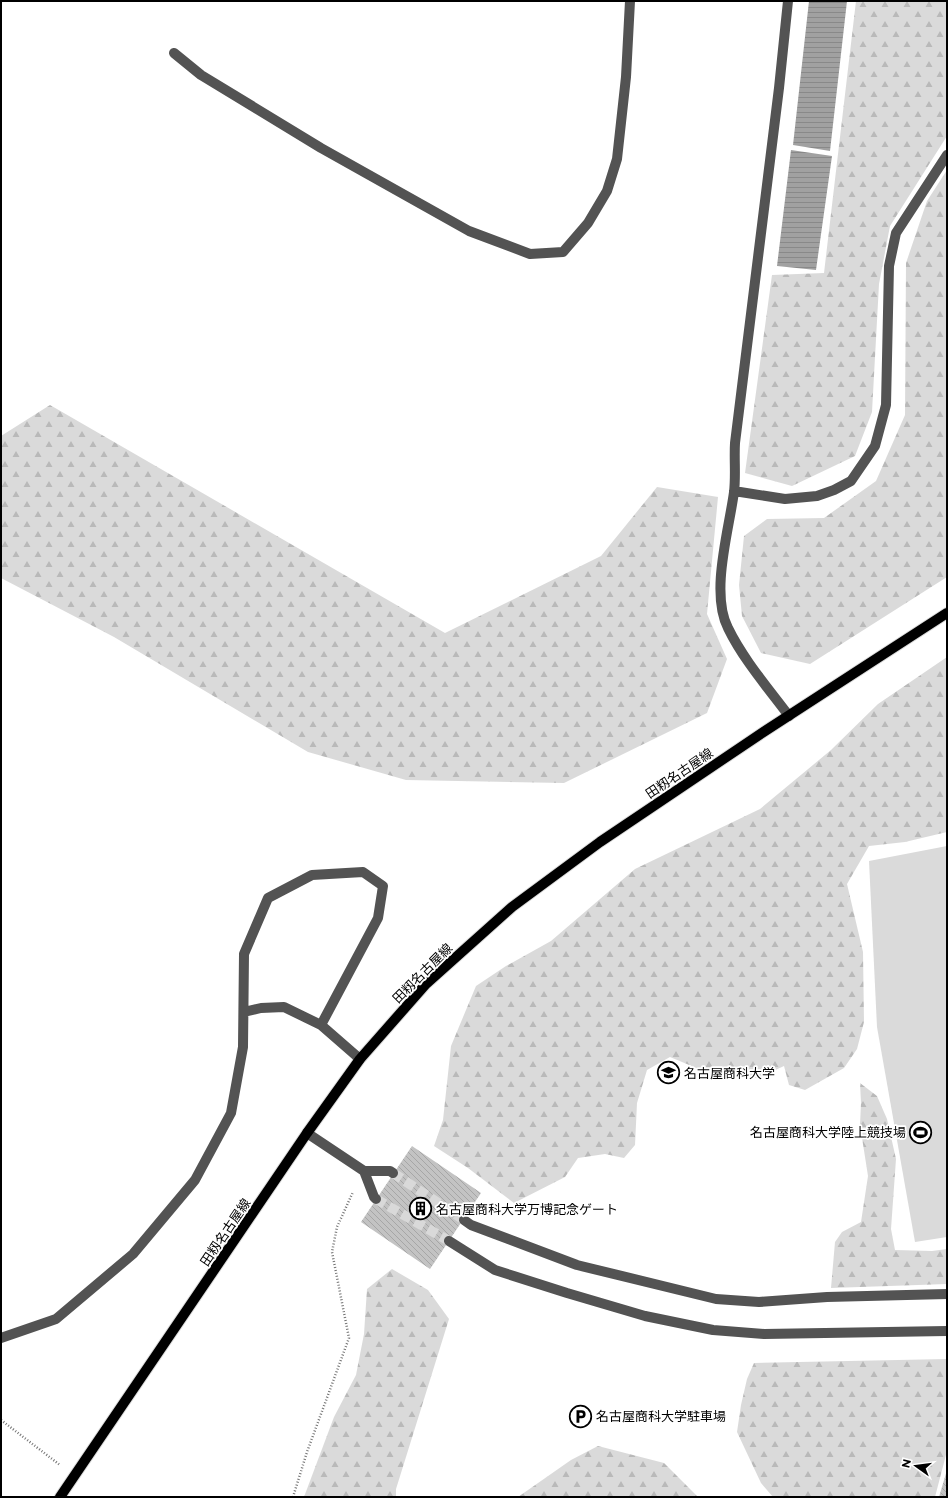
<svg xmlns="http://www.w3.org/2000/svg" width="948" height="1498" font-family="Montserrat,'Noto Sans JP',sans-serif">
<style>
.forest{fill:url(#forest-firs)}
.pitch{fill:#dadada}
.water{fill:url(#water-rules)}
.building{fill:url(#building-back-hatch)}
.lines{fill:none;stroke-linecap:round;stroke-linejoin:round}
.minor-tunnel{stroke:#d9d9d9;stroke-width:10;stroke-dasharray:10 5;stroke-linecap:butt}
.major-casing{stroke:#dbdbdb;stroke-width:12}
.path{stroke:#757575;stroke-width:2.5;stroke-dasharray:1 2;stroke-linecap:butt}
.minor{stroke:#535353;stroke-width:10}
.major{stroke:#000;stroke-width:10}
.labels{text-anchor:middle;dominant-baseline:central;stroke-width:3.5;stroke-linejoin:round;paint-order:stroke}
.street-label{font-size:13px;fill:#000;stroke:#fff}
.poi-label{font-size:13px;fill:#000;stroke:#fff;text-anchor:start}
</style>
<defs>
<pattern id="forest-firs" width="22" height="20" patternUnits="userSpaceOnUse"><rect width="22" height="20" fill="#dadada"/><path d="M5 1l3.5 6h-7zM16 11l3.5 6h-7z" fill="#b9b9b9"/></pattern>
<pattern id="water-rules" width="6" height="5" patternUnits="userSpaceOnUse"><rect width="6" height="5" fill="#a1a1a1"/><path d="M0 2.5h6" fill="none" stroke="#898989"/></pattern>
<pattern id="building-back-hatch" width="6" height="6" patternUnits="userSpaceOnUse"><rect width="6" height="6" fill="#c3c3c3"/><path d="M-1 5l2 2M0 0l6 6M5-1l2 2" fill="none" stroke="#a6a6a6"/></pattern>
</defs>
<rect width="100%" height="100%" fill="#fff"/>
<path class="forest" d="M856,1H947V136L890,226L879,284L872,412L855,456L792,486L745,473L772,275L824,273Z
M947,170V577L810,664L761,653L742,616L739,585L744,536L767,519L824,518L876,481L905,415L906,263L927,201Z
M50,405L445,633L601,556L657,487L718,497L707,614L727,659L707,713L564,783L406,780L308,752L114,637L1,578V436Z
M947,657V832L905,842L869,846L847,884L863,952L864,1022L857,1049L844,1068L805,1090L789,1085L784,1066L758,1078L706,1072L670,1057L647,1070L637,1103L635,1145L624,1158L605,1154L578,1158L565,1177L514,1203L468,1168L434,1146L443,1120L451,1046L476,986L506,966L551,941L635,869L760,809L831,750L878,704Z
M860,1083L877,1096L887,1119L896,1159L891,1229L895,1250L932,1251L947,1249V1284L831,1288L835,1242L842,1232L861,1222L868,1176L860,1125L861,1103Z
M392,1269L428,1290L449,1319L396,1489V1497H304L334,1417L356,1375L364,1334L367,1289Z
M947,1359V1451L935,1497H773L761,1483L737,1432L741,1405L747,1379L754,1363Z
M598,1446L664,1463L698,1497H518L571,1460Z"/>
<path class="pitch" d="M947,846V1237L915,1242L877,1027L869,861Z"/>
<path class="water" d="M809,1H847L830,151L793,145Z
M791,150L832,156L816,270L777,266Z"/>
<path class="building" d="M412,1146L481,1193L430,1269L361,1222Z
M947,1470V1497H939Z"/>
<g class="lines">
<path class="minor-tunnel" d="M393,1173L464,1220
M376,1199L449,1241"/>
<defs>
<path id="major" d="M60,1497L307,1133L360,1059L426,984L512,907L600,842L765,731L947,613"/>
</defs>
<use href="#major" class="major-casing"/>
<path class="path" d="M1,1420L60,1465
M293,1497L307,1452L349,1338L332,1252L337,1227L353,1192"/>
<path class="minor" d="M788,1L779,88L735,443C734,459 736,476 734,492C729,530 710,593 728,628C743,659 768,688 789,716
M174,53L201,75L321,148L469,231L530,254L563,252L588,223L607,191L617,159L626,77L630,1
M734,491L785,499L817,496L834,490L851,481L875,446L886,405L889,266L896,233L947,155
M244,1012L261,1008L284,1007L321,1025
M307,1133L364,1171H390L393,1173
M364,1171L374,1197L376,1199
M464,1220L471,1225L577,1265L716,1299L759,1302L827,1297L947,1294
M449,1241L495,1270L567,1293L645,1316L713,1330L764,1334L947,1331
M1,1338L56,1319L133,1254L195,1180L231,1113L243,1047L244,954L268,898L312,875L363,872L383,886L378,918L321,1025L360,1059"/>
<use href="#major" class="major"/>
</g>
<defs>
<symbol id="university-ring" viewBox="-11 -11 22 22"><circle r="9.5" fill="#fff" stroke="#000" stroke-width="1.5"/><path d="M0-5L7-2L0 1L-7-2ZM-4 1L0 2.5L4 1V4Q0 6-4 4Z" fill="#000"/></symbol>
<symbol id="stadium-ring" viewBox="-11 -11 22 22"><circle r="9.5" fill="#fff" stroke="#000" stroke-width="1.5"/><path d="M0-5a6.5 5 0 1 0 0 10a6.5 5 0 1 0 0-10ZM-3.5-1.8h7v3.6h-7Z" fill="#000"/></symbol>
<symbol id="building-ring" viewBox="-11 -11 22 22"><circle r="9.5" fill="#fff" stroke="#000" stroke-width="1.5"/><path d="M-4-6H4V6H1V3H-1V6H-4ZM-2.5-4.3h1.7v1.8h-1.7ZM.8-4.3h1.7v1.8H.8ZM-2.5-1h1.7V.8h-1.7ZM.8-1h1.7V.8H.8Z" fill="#000"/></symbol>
<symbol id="parking-ring" viewBox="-11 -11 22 22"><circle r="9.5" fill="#fff" stroke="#000" stroke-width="1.5"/><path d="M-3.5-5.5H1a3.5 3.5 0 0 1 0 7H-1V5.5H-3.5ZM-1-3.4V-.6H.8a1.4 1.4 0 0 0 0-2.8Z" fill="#000"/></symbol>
</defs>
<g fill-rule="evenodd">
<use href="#university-ring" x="656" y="1060" width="25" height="25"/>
<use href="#stadium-ring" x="908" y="1120" width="25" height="25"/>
<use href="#building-ring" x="408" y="1196" width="25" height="25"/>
<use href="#parking-ring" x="568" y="1404" width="25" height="25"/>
</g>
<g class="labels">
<g class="street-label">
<text transform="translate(679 773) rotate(-34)">田籾名古屋線</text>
<text transform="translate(422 973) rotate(-45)">田籾名古屋線</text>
<text transform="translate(225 1232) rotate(-56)">田籾名古屋線</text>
</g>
<g class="poi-label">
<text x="684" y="1073">名古屋商科大学</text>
<text x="906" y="1132" text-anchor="end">名古屋商科大学陸上競技場</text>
<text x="436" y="1209">名古屋商科大学万博記念ゲート</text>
<text x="596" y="1416">名古屋商科大学駐車場</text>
</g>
</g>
<rect width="948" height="1498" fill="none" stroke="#000000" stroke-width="4"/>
<g transform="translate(916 1466) rotate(284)" stroke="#ffffff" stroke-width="3" paint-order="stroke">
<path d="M0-3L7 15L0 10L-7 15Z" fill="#000000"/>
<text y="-6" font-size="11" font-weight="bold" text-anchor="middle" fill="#000000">N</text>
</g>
</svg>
